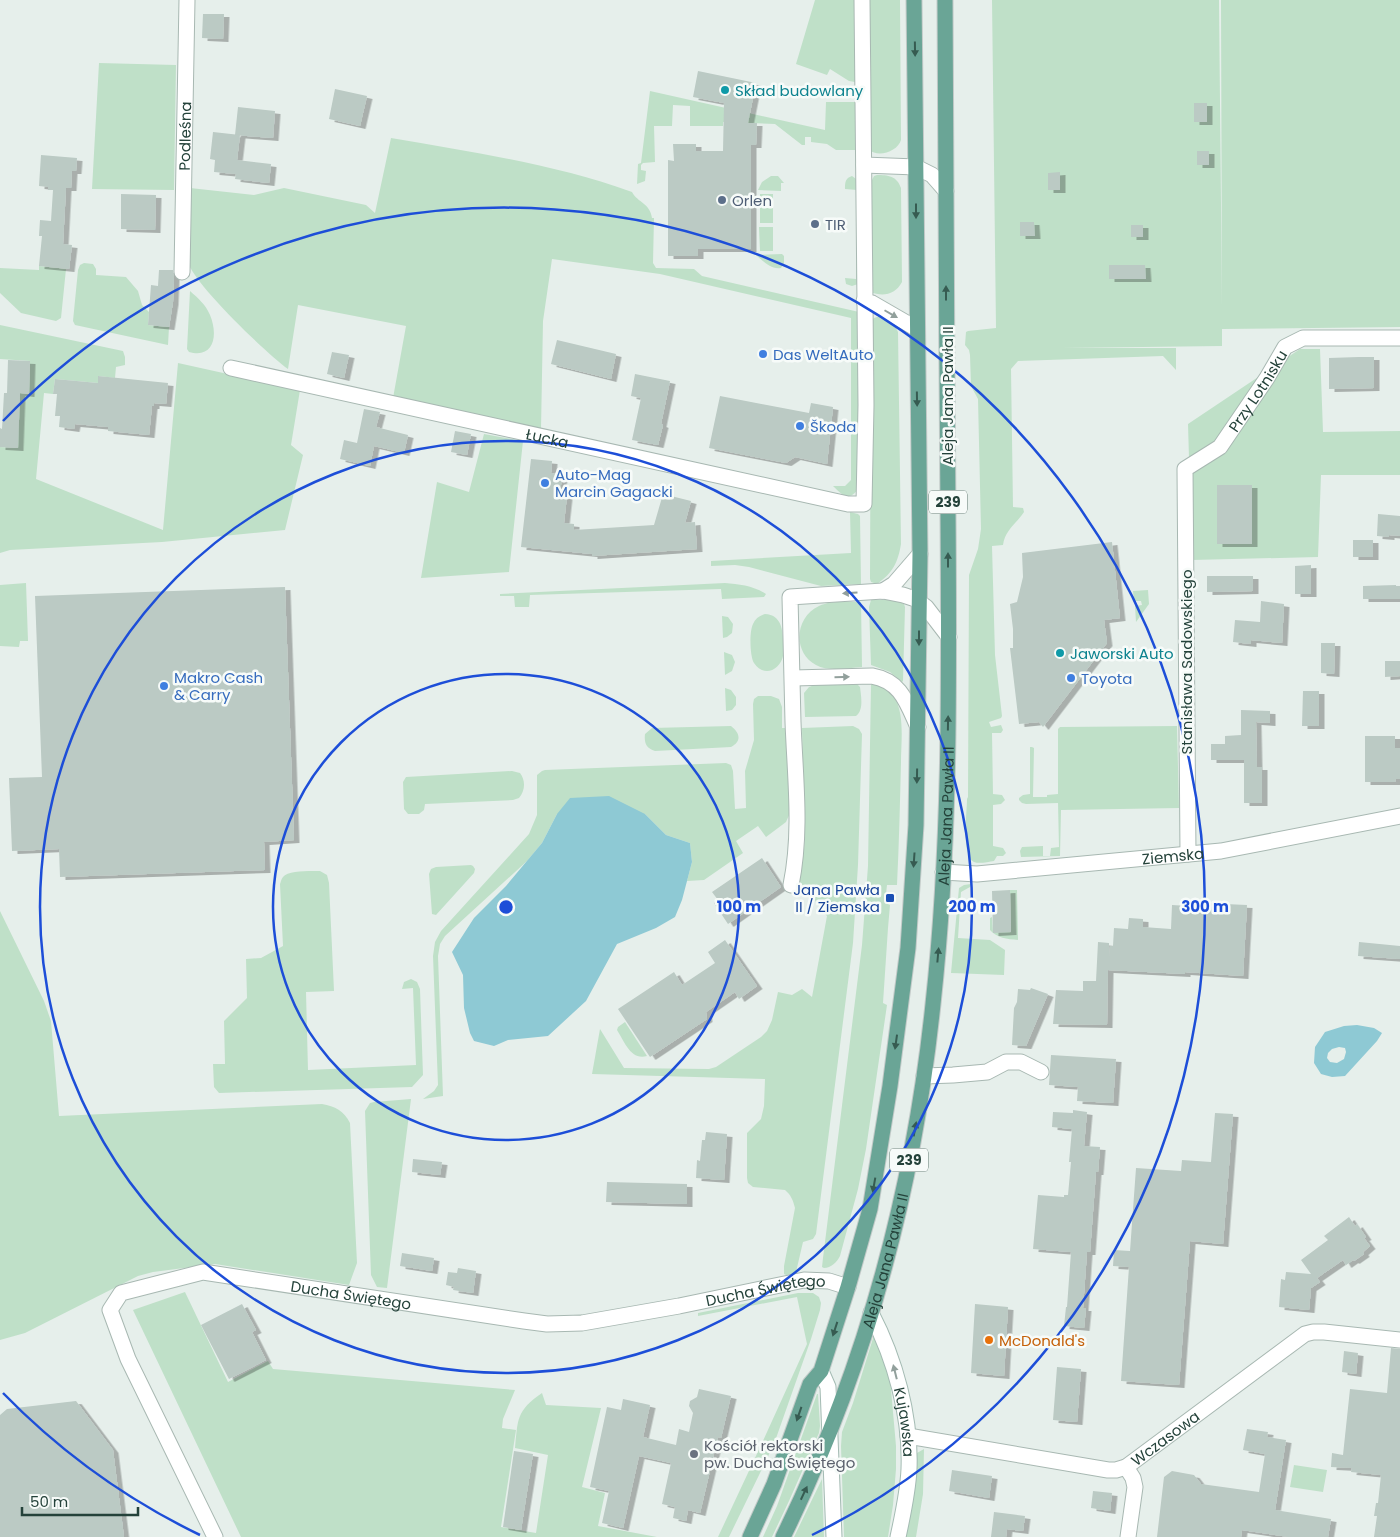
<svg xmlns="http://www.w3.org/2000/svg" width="1400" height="1537" font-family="Poppins,sans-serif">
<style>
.green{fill:#bfe0c8}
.water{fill:#8ec9d4;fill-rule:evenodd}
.building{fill:#bbcac4;filter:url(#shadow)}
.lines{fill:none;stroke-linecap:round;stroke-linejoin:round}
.minor-casing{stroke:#a8b8b2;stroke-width:17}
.secondary-casing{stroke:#a4bbb3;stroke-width:17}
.primary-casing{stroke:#c2cac8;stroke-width:17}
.minor{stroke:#fff;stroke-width:15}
.secondary{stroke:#fff;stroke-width:15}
.primary{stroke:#6aa596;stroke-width:15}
.oneway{fill:#365b51}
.oneway2{fill:#92a09c}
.ring{fill:none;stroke:#1d4ed8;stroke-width:2.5}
.culture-dot{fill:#0f9aa8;stroke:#f7fbf9;stroke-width:2}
.service-dot{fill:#5c6f8a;stroke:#f7fbf9;stroke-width:2}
.shop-dot{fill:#3f7fe0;stroke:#f7fbf9;stroke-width:2}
.transit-dot{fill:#1a4fb4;stroke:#f7fbf9;stroke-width:2}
.food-dot{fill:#e8710a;stroke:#f7fbf9;stroke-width:2}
.worship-dot{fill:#6b7280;stroke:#f7fbf9;stroke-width:2}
.labels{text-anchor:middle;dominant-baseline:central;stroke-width:5;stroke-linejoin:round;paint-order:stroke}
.shield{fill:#f7fbf9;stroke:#637a73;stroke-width:1}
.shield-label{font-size:14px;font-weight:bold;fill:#24423a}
.culture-label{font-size:15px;fill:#0d838f;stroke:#f7fbf9;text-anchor:start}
.street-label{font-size:15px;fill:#24423a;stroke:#f7fbf9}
.service-label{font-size:15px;fill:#4e5e75;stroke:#f7fbf9;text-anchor:start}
.shop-label{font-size:15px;fill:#366cbe;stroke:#f7fbf9;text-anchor:start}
.transit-label{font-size:15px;fill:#164399;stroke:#f7fbf9;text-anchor:end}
.food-label{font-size:15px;fill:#c56008;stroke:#f7fbf9;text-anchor:start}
.worship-label{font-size:15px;fill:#5b616d;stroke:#f7fbf9;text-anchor:start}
.centre{fill:#1d4ed8;stroke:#f7fbf9;stroke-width:2.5}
.ring-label{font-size:15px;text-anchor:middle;font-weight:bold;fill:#1d4ed8;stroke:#f7fbf9;stroke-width:5;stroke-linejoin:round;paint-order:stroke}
</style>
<defs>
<filter id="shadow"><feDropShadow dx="5.5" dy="3" stdDeviation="0" flood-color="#0004"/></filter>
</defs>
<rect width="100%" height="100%" fill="#e6efeb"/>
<path class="green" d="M815,0H858L857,80L855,82L849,81L830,69L827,75L796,64Z
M867,0H900L901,140C898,151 879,158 869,150Z
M992,0H1219L1222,306L1221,0H1400V327L1222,329V346L1063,348H1176V370L1163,356L1018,361L1011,369L1013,507L1023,508L1024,512C1016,524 1005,530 1003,545L992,546L995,655L1002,716L1001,718L989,722L991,727L1001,725L1003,730L1001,733H992L993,794L1002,795L1005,800L1001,804L993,805V846L1003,848L1006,853L1003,856H997L994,861C988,862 979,864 974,862C961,856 967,813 967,799L968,797L969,575L978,549L981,529L978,399L971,386L970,355L969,350L965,345L966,332L968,331L996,328Z
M99,63L176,65L174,190L92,189Z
M650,91L825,130L826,102H857V150H836L827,144L811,142V137H805V145H802L775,124L723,122V126H690V106L673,105L672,126H654L655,162L643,163L641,165V170L646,171L645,181L637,184L638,164L641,163Z
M391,138C472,152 555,164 632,192C638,203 650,203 652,218H654L653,263L656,268L694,269L702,276L859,312V488C849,502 843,496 833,486H845L851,480V318L660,274L552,259L543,321L541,429L393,398L406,326L298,305L288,369C267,354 193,283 188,262L190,188L254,195L284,188L366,205L375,213Z
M877,175C888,175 897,176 901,188L902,282C895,295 883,297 870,292L871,182L874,176Z
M771,176H778L784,183H781V191L758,190L762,182Z
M852,176L859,181L858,284L852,286L846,284L845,278L856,279L857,190L845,189C845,183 845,178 852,176Z
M760,194H773V223H760Z
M759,227H773V251H760Z
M782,254L784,256V263L781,268C771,270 763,261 756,255Z
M84,263L93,264L96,269V275L126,277L138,291L142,305L149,312L148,325L169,327L168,345L75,325L73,321L78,270L80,265Z
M39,266L66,269L61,318L56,321L21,313L0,293V268L39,270Z
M190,291C198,298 206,305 210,315C218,334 215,359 189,352L187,349Z
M880,316L893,322L898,332L901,544C898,562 893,573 877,584L871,582L870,579L871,322L874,318Z
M0,325L123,351L125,357V365L116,367L115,378L99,376L98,383L55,379L53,394L44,393L36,479L163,530L178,363L300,390L291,445L303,455L285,530L162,542L10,550L0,553V447L17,448L20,393L29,394L30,361L0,359Z
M1300,349H1320L1323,432L1400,431V475H1321L1318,557L1192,560L1188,424Z
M484,434L523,441L509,572L421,578L437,482L469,492Z
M850,512L858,514L860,516L861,584L821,586L749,567L735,565L711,566V561L851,553Z
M26,583L28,641H20L19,647L0,646V585Z
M725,583C739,584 754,586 766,594L764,597L722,599L721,589L530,595L529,607H515L514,596H500V594Z
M1148,590L1149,604L1136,622L1135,606L1142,605L1141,601H1134L1133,591Z
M871,600H895L904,604L905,607L903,681L902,682L890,672L871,665L869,607Z
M861,602L862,667C848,668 828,672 816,665C792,652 795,617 819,606C831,600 848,602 861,602Z
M765,614C786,615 783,640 783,656C780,670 764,678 754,663C750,657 749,632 753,624C755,619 759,616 765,614Z
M722,616L728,617L733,624L732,633L727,637L723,638Z
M724,652L732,655L735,662L732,671L725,675Z
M857,684L860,687C861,696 864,710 856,716L805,717L804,693L809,687L815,685Z
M871,684C880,685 889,689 894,697C905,713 901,743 901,762C900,803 899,844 897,885H887L885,903L890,905L888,928L883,1003L887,1005L866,1149L858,1189L840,1256C837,1262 831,1268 824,1268L822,1267L823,1258L862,945L868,866Z
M725,688L731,690L736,697V705L732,710L726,711Z
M758,696H771L779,699L782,707V728H788L790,813L786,822L766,837L758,826L736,841L743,853L704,880L687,881L692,862L690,843L666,835L645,814H557L542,843L527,861L445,936L440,944L438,956L443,1096L423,1099L434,1091L438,1085L433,956L435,942L441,931L529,834L537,815V775L542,771L545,770L726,763L731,765L733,771L735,809L746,808L745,771L754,740L753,704L754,699Z
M731,726C740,733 742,741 731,747L655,751C646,748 644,743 645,734L652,728Z
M853,726L859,729L862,734L858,865L853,943L816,1234L813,1239L803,1242L796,1272L793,1274L786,1275L784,1274V1266L795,1208C793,1200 791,1195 785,1190L753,1187L748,1183L747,1178V1133L761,1119L764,1106L765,1079L592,1074L600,1029L624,1068L709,1069L716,1067L761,1037L767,1031L772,1020L778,992L792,995L802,989L812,997L827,916L819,908L814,898L802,886L799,881L804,850L805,835L802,728Z
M1177,726L1179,808L1061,810L1060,856L1021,857L1020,851L1022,847L1043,846V856H1050L1051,848L1059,847L1058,803L1026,804L1022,803L1019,800V798L1023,795L1030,794V747H1032L1034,748L1033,797H1047V795L1058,794V729L1060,727Z
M512,771L520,773C526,781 525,791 519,798L513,800L425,804L424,810L419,814H408L404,809L403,782L406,777Z
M471,865L473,866L475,869L474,873L436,915L432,914L429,874L431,869L436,867Z
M320,871L327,875L329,883L334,991L306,992L308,1070L416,1065L413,988L402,989L404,982L411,979L417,982L420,989L423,1075L412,1087L219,1093L214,1087L213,1064H225L224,1021L247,998L246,959L261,958L283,946L280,884C281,882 281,879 283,877C288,870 311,871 320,871Z
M971,884L970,887L961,892L958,938L990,940L1005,950L1004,975L951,973L959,888L964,885Z
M1010,890H1017L1018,940C1007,939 997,938 990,930V918L992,917L993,932H1011Z
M0,911L44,1001L51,1021L59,1116L322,1104C335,1106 344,1111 350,1123L357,1263L349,1285L215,1264L153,1272L138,1276L25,1333L0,1340Z
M625,1022L647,1056C631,1061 624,1041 617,1030L618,1027Z
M411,1099L387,1288L377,1287L371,1275L365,1111L370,1103L374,1102Z
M185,1292L228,1382L268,1361L273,1369L515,1390L503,1419L502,1428L516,1430L501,1527L536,1533L548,1455L515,1448C518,1419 516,1411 542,1393L546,1405L601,1408L582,1487L605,1493L598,1526L657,1537H241L133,1310Z
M798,1293H813L819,1297L821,1303L820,1310L811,1339L774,1444L729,1537H718L762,1443L807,1344L797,1297L698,1316V1313Z
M874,1335L890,1378L896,1446V1469L893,1505L888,1537H844L841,1446L842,1432L853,1403Z
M817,1394H818L820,1426L819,1433L789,1501L772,1537H763L777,1506Z
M924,1449L923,1494L916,1537H905L915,1457L917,1453Z
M1294,1465L1327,1470L1323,1492L1290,1487Z
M822,1479L824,1537H794Z"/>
<path class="water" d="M609,796L645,814L666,835L690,843L692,862L682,900L675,917L656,928L617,944L586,1001L548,1036L508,1040L494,1046L474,1041L470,1033L464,1008L463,975L452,952L474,918L506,886L542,843L557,814L570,798Z
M1357,1025L1374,1028L1382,1033L1377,1041L1345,1076L1332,1077L1321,1074L1314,1063L1315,1047L1325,1032L1344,1026ZM1339,1047L1345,1048L1346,1052L1344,1059L1337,1063L1330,1062L1327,1058L1328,1053L1332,1049Z"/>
<path class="building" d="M203,14H224L223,39L202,38Z
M698,71L756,83L748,123H757L756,145H751V249H698V256H668V160L674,161L673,144H696V151H723L724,103L693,97Z
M335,89L367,96L360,126L329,119Z
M1194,103H1207V122H1194Z
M238,107L275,111L273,138L235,135Z
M213,132L240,135L237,160L271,164L269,183L235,179L236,174L214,172L215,160L210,159Z
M1197,151H1209V165H1197Z
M41,155L77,158L76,171H72L71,188H66L63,244L72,245L69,269L39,266L42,236H39L40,220L51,221L53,190H48V187L39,186Z
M1060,172V190H1048V173Z
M121,194L156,195L155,230L121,229Z
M1020,222H1034L1035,236H1020Z
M1131,225H1143V237H1131Z
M1109,265H1145L1146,279H1109Z
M159,270H173L174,277L173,302L169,327L148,325L151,285L158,286Z
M557,340L616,354L611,379L551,364Z
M332,352L349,355L344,378L327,374Z
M1359,357H1374V388L1329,389V358Z
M8,360L30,361L29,394L20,393L18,448L0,447V428L2,429L4,393H7Z
M635,374L670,381L661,424L663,425L658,445L632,440L641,398L631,396Z
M98,376L168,383L166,404L154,403V406H152L149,435L108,431V427L75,424L74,429L59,427L60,416H55L57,394H53L55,379L98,383Z
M720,396L809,413L811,403L833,407L827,464L795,457L786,463L709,448Z
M364,409L380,412L376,427L408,435L404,453L374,446L370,466L340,459L344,440L357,443Z
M455,431L471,434L467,455L451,452Z
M531,459L552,461L551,473L562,475L560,495L567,496L564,523L574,524V530L654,525L663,494L691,501L685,523L695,522L697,549L592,556V554L521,547Z
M1217,485H1252V544H1217Z
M1378,514L1400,516V536L1389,535V537L1377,536Z
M1353,540H1373V557H1353Z
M1112,542L1120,618L1104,620L1107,643L1043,727L1039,722L1019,724L1010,648H1013V629L1010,604L1017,602L1023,577L1022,553Z
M1311,565V594H1295V566Z
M1207,576H1253V591L1207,592Z
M1396,585V586H1400V599H1363V586Z
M285,587L294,840L264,842L265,870L60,877L59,849L12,851L9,778L42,777L35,596Z
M1261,601L1284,604L1282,643L1251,640V644L1233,642L1235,620L1260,622Z
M1321,643H1335L1334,674L1321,673Z
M1385,661H1400V676L1385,677Z
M1303,691H1319V726H1302Z
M1241,710L1270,711V723L1256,722L1257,767H1262V803H1244V760H1211V744H1225V736L1241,735Z
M1365,736H1395V748H1400V779H1396L1395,782H1365Z
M762,858L781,887L728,924L714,903L718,900L712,892Z
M1010,890L1011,932L993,933L992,891Z
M1203,903L1247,905L1243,976L1185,972V974L1108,970L1107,1025L1053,1024L1056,990L1083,991V981H1096L1098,942L1109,943V958L1110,946H1113L1114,928L1128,929L1129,918L1143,919V927L1171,929L1172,905L1203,907Z
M725,940L757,986L739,999L735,992L706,1012L707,1019L650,1057L618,1009L674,972L682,985L715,963L708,952Z
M1359,942L1400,946V959L1358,956Z
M1031,988L1048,994L1026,1046L1012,1045L1014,1008L1017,1002L1018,989L1030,990Z
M1051,1055L1116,1059L1113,1103L1077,1101L1078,1087L1049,1085Z
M1073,1110L1087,1112L1084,1146L1100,1147L1098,1172H1096L1090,1252H1087L1083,1308H1086L1084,1328L1064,1326L1066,1307H1067L1071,1252L1033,1249L1038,1195L1064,1197V1195H1068L1071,1162H1069L1072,1129L1052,1127L1053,1112L1073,1113Z
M1215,1113L1233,1114L1223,1244L1190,1241L1179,1385L1121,1381L1129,1267L1113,1266L1114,1250L1130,1251L1136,1168L1181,1171L1182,1160L1211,1162Z
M706,1132L727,1134L724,1180L696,1178L697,1160L700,1161L702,1140H705Z
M413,1159L442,1162L440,1175L412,1172Z
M607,1182L687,1184V1204L606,1202Z
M1349,1217L1355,1226L1357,1224L1366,1237L1364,1238L1370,1246L1363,1252L1364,1254L1354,1261L1353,1260L1346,1265L1343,1260L1317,1278L1320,1282L1311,1288L1309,1310L1279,1307L1281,1279L1285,1280L1286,1272L1311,1274L1301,1260L1328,1240L1324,1236Z
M402,1253L434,1258L432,1271L400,1266Z
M458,1268L476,1271L473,1293L453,1290L454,1287L446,1285L448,1272L457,1273Z
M242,1304L256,1330L252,1332L266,1360L229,1379L201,1325Z
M975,1304L1008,1307L1004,1376L971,1373Z
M1391,1348L1400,1349V1537H1374L1377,1516H1374L1376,1503H1378L1381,1475L1351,1472L1352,1468L1331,1467L1332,1453L1343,1455L1350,1389L1387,1393Z
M1344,1351L1358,1353L1356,1374L1342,1372Z
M1057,1367L1081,1369L1077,1422L1053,1420Z
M699,1389L731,1396L721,1438L718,1437L700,1513L688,1510L686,1521L673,1518L675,1507L662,1504L671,1463L639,1456L623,1528L602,1523L609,1491L590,1487L607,1407L621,1410L623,1399L650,1405L643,1437L676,1445L679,1429L689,1432L693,1413L689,1406L690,1401L697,1397Z
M76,1401L113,1450L124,1537H0V1415L7,1409Z
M1247,1429L1268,1432L1267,1437L1286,1440L1275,1510L1331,1519L1328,1537H1289L1242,1530L1241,1537H1157L1164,1477L1172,1471L1194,1475L1201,1484L1259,1492L1265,1454L1243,1450Z
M514,1451L533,1454L521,1530L503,1527Z
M952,1470L992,1476L989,1498L949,1491Z
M1093,1491L1112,1493L1110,1511L1091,1508Z
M994,1512L1025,1516L1023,1531L1007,1529L1006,1537H991Z"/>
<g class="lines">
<defs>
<g id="minor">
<path d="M864,165L916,167L932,175L946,191"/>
<path id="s1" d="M182,272L187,0"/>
<path d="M864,301L872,303L917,329"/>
<path id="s2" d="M231,368L848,504H864L866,405L862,0"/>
<path d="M883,591L894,584L920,554"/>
<path d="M793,678L872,676C901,681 907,703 918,727"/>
<path id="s3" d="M1188,854L1185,469L1220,447L1267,378L1285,347L1303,338H1400"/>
<path id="s4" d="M943,872L977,874L1221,851L1400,816"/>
<path d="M791,885C802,831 795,777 793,722C792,680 791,639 790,597L883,591L903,595L915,599L926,607L949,637"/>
<path d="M924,1076L953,1075L987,1072L1006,1062H1021L1041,1072"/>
<path id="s5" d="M908,1436L1108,1470H1116L1126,1467L1305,1334L1313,1332H1324L1400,1340"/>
<path d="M1126,1467L1133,1478L1135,1487L1128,1537"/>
<path id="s6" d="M215,1537L128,1359L110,1310L121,1293L203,1272L524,1321L547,1324L582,1323L679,1306L804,1280L829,1281L848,1287"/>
</g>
<g id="secondary">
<path id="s7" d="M871,1313C895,1359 911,1416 909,1469C908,1492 903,1514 898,1537"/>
<path d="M821,1371L828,1387L834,1537"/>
</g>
<g id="primary">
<path d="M750,1537L774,1484L810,1384L821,1371L848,1287L870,1209L890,1086L908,948L916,825L920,554L914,0"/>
<path id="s8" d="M783,1537C865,1370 914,1188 933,1004C951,840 949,675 948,510C947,340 945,170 945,0"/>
</g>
</defs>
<use href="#minor" class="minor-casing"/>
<use href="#secondary" class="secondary-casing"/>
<use href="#primary" class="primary-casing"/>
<use href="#minor" class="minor"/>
<use href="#secondary" class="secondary"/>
<use href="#primary" class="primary"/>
</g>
<defs><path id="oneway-solid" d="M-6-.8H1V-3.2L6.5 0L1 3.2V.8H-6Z" transform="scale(1.25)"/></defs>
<g class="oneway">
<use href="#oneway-solid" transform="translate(915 49) rotate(89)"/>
<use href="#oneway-solid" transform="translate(916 211) rotate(90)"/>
<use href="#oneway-solid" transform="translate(946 293) rotate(-90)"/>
<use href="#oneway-solid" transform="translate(917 399) rotate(89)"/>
<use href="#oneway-solid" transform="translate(948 560) rotate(-90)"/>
<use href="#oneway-solid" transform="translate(919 638) rotate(90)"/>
<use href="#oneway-solid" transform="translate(948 723) rotate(-89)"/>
<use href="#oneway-solid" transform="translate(917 776) rotate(91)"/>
<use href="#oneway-solid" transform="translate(914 860) rotate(94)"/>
<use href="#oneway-solid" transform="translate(938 955) rotate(-85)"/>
<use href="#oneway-solid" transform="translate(896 1042) rotate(98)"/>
<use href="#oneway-solid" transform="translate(915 1129) rotate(-80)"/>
<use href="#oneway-solid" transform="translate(874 1185) rotate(100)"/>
<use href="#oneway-solid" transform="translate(835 1329) rotate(108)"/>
<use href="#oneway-solid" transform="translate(799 1414) rotate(109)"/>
<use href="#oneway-solid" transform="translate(804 1493) rotate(-65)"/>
</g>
<g class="oneway2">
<use href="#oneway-solid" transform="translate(891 314) rotate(30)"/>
<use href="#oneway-solid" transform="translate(850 593) rotate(177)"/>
<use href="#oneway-solid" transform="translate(842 677) rotate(-2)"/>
<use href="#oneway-solid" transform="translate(895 1372) rotate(-104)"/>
</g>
<g class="ring">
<circle cx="506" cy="907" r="233"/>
<circle cx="506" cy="907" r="466"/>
<path d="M200 1535A699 699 0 0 1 3 1393M3 421A699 699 0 1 1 812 1535"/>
</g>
<g class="culture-dot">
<circle cx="725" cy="90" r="5"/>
<circle cx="1060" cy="653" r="5"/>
</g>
<g class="service-dot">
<circle cx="722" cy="200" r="5"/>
<circle cx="815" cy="224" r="5"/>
</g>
<g class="shop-dot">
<circle cx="763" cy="354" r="5"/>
<circle cx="800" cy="426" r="5"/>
<circle cx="545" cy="483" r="5"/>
<circle cx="1071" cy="678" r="5"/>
<circle cx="164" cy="686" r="5"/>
</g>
<rect class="transit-dot" x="885" y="893" width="10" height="10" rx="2.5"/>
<circle class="food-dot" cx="989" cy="1340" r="5"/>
<circle class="worship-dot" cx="694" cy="1454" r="5"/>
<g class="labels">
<g class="shield">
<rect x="929" y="490.5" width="38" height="23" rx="4"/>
<rect x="890" y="1148.5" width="38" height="23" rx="4"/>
</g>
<g class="shield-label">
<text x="948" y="502">239</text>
<text x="909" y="1160">239</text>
</g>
<g class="culture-label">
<text x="735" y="90">Skład budowlany</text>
<text x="1070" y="653">Jaworski Auto</text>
</g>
<g class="street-label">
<text stroke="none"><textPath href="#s1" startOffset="136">Podleśna</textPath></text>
<text stroke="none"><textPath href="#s3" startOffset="494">Przy Lotnisku</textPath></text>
<text transform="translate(947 396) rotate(-90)">Aleja Jana Pawła II</text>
<text stroke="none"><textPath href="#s2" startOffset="324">Łucka</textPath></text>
<text transform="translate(1186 662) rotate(-90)">Stanisława Sadowskiego</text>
<text stroke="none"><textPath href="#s8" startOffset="745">Aleja Jana Pawła II</textPath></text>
<text stroke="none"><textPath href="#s4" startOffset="231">Ziemska</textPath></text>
<text stroke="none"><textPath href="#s8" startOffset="295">Aleja Jana Pawła II</textPath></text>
<text stroke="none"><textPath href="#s6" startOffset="925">Ducha Świętego</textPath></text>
<text stroke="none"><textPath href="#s6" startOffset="505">Ducha Świętego</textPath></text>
<text stroke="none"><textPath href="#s7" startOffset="115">Kujawska</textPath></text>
<text stroke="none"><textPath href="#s5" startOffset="270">Wczasowa</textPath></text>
</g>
<g class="service-label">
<text x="732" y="200">Orlen</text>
<text x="825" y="224">TIR</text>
</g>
<g class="shop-label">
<text x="773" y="354">Das WeltAuto</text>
<text x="810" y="426">Škoda</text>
<text x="555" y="474">Auto-Mag<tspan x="555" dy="17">Marcin Gagacki</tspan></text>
<text x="174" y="677">Makro Cash<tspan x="174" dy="17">&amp; Carry</tspan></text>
<text x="1081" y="678">Toyota</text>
</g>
<g class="transit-label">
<text x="880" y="889">Jana Pawła<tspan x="880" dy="17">II / Ziemska</tspan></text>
</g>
<g class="food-label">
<text x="999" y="1340">McDonald's</text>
</g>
<g class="worship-label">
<text x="704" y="1445">Kościół rektorski<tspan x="704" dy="17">pw. Ducha Świętego</tspan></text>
</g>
</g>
<circle cx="506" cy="907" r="8" class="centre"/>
<g class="ring-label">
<text x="739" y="912">100 m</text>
<text x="972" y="912">200 m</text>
<text x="1205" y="912">300 m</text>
</g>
<path d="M22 1507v8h116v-8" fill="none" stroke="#24423a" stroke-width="2.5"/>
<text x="30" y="1507" font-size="15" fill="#24423a" stroke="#f7fbf9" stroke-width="4" paint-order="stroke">50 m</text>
</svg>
